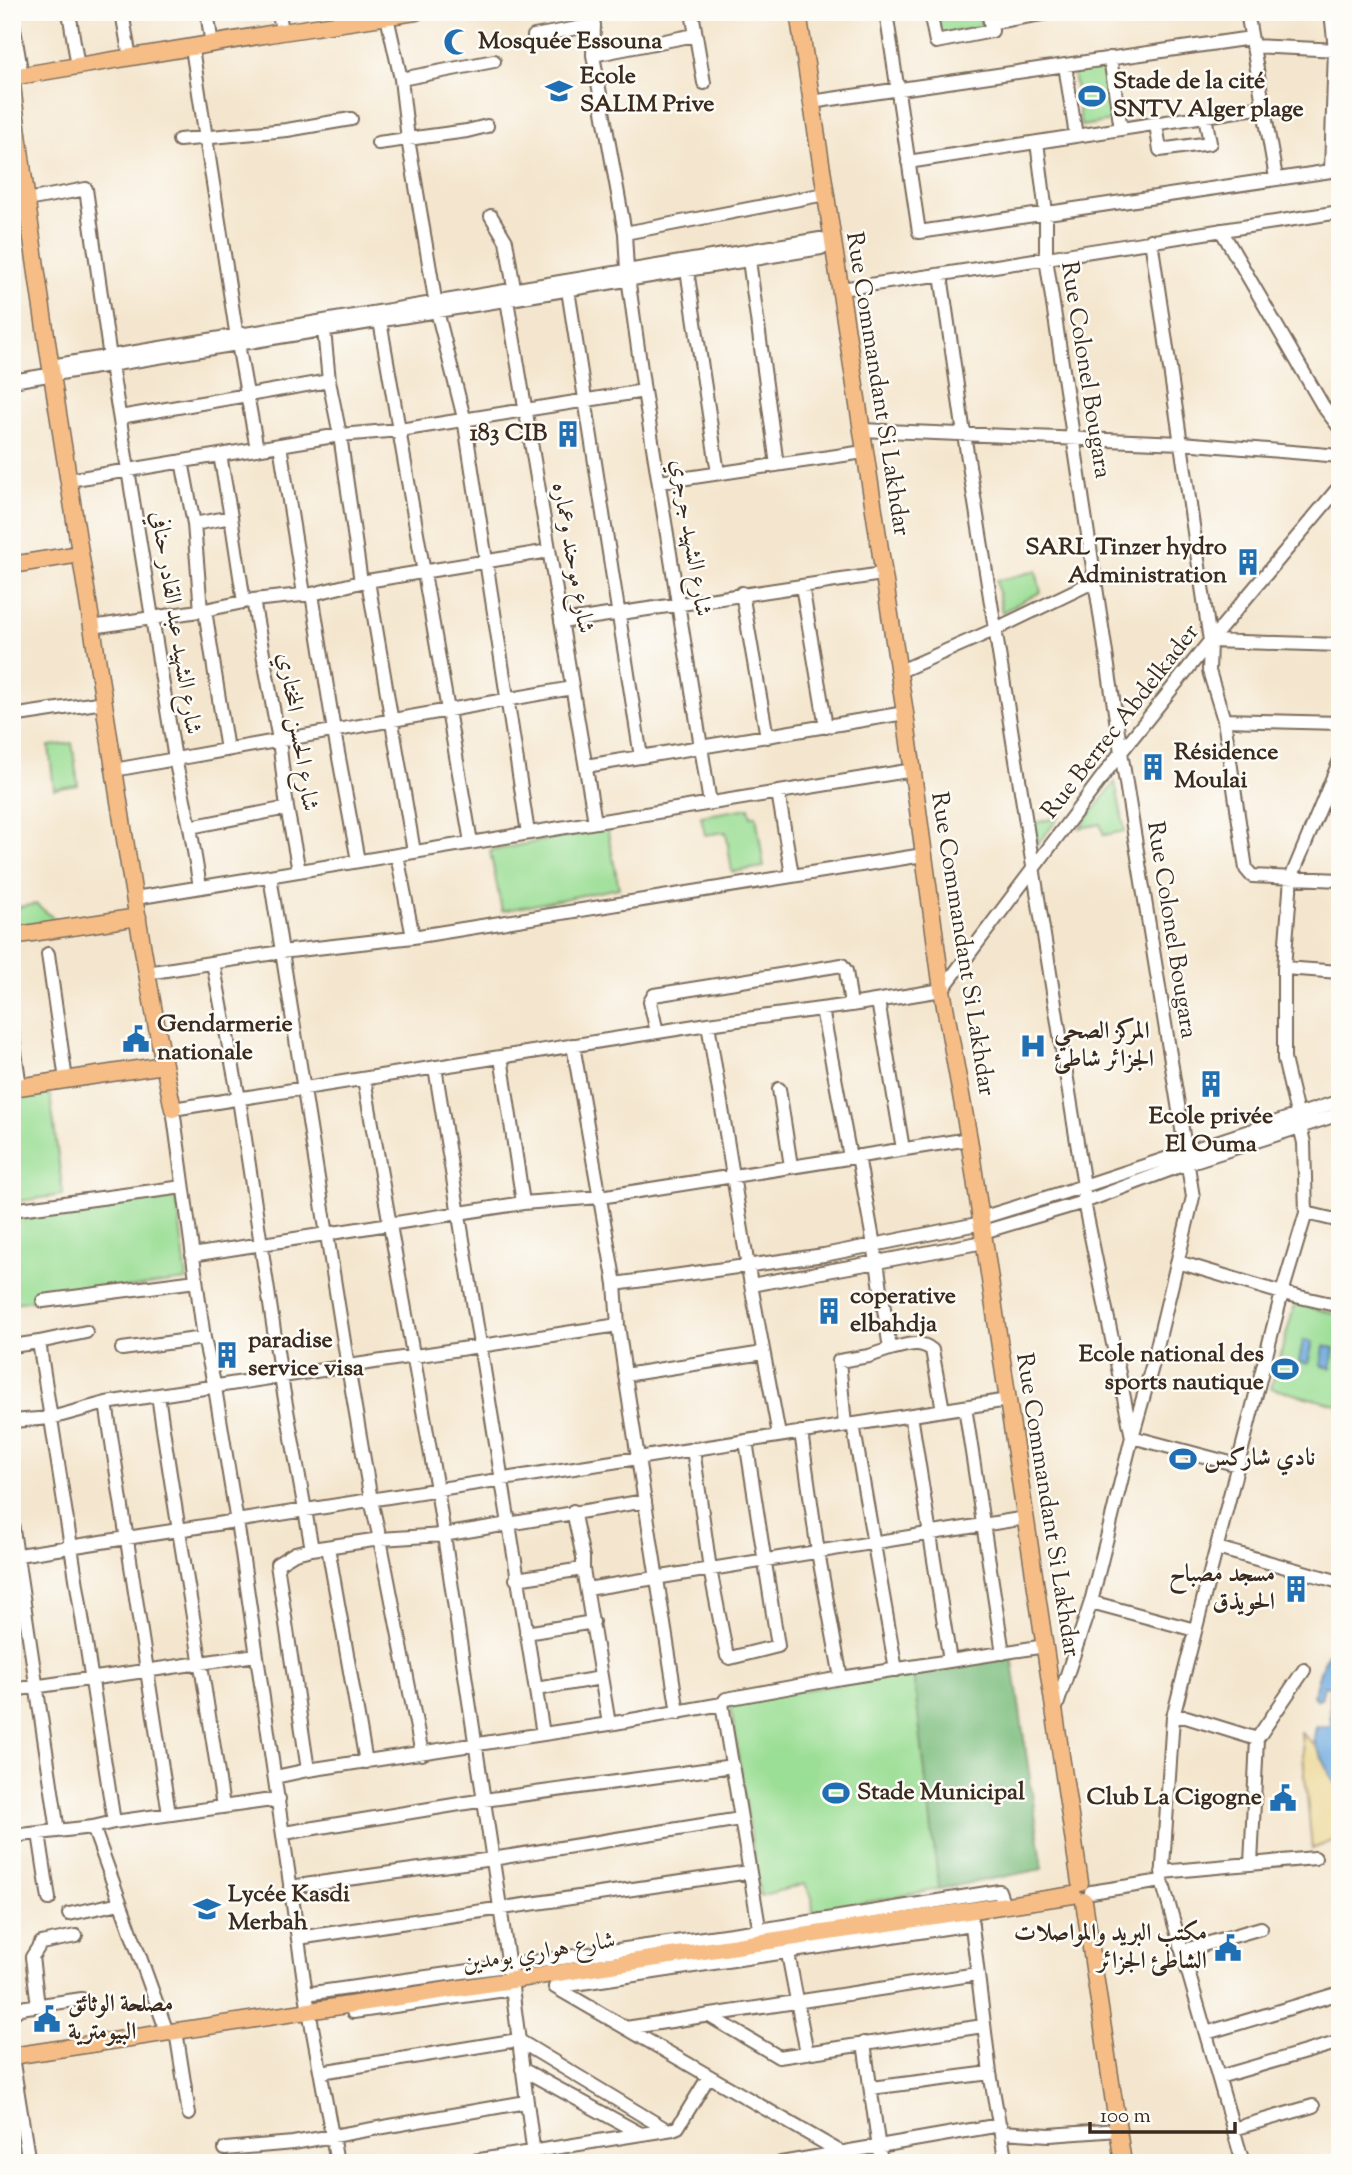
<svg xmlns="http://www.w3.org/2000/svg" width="1352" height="2175" font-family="'Sorts Mill Goudy',Amiri,serif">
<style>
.green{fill:#9bde95;stroke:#6b845a;stroke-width:2}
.forest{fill:#7cbd7e;stroke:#5c744e;stroke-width:2}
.sand{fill:#eeda9e;stroke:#94825e;stroke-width:2}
.water{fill:#6da9de;stroke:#546a7e;stroke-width:2}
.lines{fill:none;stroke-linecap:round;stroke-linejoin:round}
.minor-casing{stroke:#7c6c5c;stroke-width:16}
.major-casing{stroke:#7c6c5c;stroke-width:19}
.minor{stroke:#fff;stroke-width:12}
.major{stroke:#f6be86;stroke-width:16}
.labels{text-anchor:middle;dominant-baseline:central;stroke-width:5;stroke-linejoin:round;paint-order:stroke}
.poi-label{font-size:24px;font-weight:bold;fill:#3b2a1e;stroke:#fdfcf7;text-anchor:start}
.street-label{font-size:24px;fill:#3b2a1e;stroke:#fdfcf7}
</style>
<rect width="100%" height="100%" fill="#fdfcf7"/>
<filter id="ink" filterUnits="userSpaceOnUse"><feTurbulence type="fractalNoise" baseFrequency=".0143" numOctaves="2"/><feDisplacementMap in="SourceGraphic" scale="14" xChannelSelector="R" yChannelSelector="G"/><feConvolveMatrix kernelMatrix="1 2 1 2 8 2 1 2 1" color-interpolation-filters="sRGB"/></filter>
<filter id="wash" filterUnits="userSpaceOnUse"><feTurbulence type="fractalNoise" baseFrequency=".00686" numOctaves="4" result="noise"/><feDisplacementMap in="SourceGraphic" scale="28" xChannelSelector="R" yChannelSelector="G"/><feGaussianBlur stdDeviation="1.57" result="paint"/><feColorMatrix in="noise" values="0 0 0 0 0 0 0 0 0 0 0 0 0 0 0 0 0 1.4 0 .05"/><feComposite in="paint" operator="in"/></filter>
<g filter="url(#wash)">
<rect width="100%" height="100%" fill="#f4e6ce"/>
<path class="green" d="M937,12H979L982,27L941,34Z
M1104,67L1112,121L1081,126L1073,72Z
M1036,571L1041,592L1002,612L996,581Z
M72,743L78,785L54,789L49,746Z
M1115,782L1125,831L1104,835L1100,824L1080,828Z
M749,808L751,816L756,815L764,867L732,872L726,832L705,835L701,816Z
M1059,817L1038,844L1035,823Z
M607,828L619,888L502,911L490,851Z
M36,904L57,921L12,929V908Z
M50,1094L63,1195L12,1202V1099Z
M176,1194L187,1280L12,1303V1216Z
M1295,1304L1340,1315V1406L1271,1388Z
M913,1672L939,1889L813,1912L812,1897L805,1884L760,1896L730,1702Z"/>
<path class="forest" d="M1012,1656L1043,1869L939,1889L913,1672Z"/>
<path class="sand" d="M1301,1733L1316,1746L1340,1794V1838L1312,1849Z"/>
<path class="water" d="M1303,1340L1313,1342L1308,1364L1299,1361Z
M1324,1346L1334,1348L1331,1368L1321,1366Z
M1340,1634V1794L1316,1746L1314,1738L1316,1727L1331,1726L1330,1686H1324L1321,1699L1317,1700L1313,1696L1323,1662Z"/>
</g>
<g filter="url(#ink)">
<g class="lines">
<defs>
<path id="minor" d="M69,12L78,67
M122,12L130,58
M207,12L212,45
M279,12L282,32
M591,12L594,25L593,55L625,233L627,270L644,391L710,803
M692,12L704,83
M886,12L919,232L1331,171L1335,49L1331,12
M930,12L936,42L992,31L988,12
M1247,12L1276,178
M12,17L22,76
M387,17L401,79L408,139L437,311L464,418L528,833
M990,23L1053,12
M534,36L594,25
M1252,46L1340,50
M192,48L238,344L257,449
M593,55L695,35
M1110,58L1121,129
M1065,65L1076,136
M401,79L494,61
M811,102L1251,38
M1156,124L1160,150L1210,143L1205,116
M179,140L287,130L351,119
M1037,142L1046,213V258L1121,752L1193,1197L1153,1363L1132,1437L1091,1602L1055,1711
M378,143L467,131L487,126
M908,162L1263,107
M27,200L86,189L111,365L175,759L190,827L200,887
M491,216L506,241L514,288
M1221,230L1323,406L1340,428
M625,233L825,194
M1151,240L1210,641L1209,671L1224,720L1246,869L1252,876L1340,880
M749,260L777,465
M687,270L718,473
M941,275L964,434L1084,1186V1202L1132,1437L1238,1465
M840,289C1007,266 1173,237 1340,212
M568,290L641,757
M507,300L595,822
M380,321L471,842
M324,330L329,381L340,435L361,582
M51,366L820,239L832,241
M12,381L821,248L832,241
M120,417L329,381
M861,430L1182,443L1340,456
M280,445L304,594
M220,455L231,517
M182,461L194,524L201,611
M69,480L340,435L400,430L644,391
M660,482L864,452
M194,524L231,517L244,602
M368,581L414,852
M802,586L826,727
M742,593L767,737
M312,594L334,731L358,861
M253,600L279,740L287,808L299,871
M205,610L227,750
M561,622L882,574
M92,627L205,610L253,600L312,594L361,582L549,551
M1210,641L1340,645
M898,672L996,629L1095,581
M12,716L104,702
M1224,720L1340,723
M586,766L905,713
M114,770L572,688
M778,792L792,875
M190,827L287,808
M397,855L413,937
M270,876L348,1367L371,1500L380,1539L422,1754
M135,898L913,770
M48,954L66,1080
M213,963L239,1099L281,1377L312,1549
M1284,968L1340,972
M147,973L281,952L413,937L923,855
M878,1001L903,1149
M822,1009L850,1157
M708,1024L751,1285L779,1435
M12,1031L20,1087
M657,1032L650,1002L654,995L842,965L846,971L851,1005
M573,1045L615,1284L618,1325L625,1375L678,1713
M501,1057L523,1203
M435,1067L543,1734
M364,1079L437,1489L511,1980L535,2163
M779,1089L791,1166
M12,1210L183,1187
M1306,1213L1340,1221
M981,1218L1084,1186L1340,1101
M983,1232L1084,1202L1188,1163L1340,1114
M192,1255L523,1203L600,1197L969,1139
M1178,1262L1282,1293L1340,1306
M615,1284L824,1255L982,1223
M751,1285L877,1262L858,1156
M43,1301L196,1281
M39,1342L86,1332
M12,1346L39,1342L114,1822
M122,1349L204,1338
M890,1349C905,1346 919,1339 932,1350L943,1410
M625,1375L763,1353
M158,1395C178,1533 203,1670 223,1807
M106,1403L169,1814
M965,1407L1003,1653
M911,1415L950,1661
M12,1421L51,1418L106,1403L618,1325
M853,1424L896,1670
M845,1425L839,1361L869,1356L890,1349L877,1262L984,1242
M801,1432L818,1552L841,1678
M693,1449L710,1569L727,1656L730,1658L778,1646L746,1441
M573,1511L583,1557V1569L609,1724
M12,1523L58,1831
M328,1547L366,1762
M1217,1548L1340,1582
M12,1556L1008,1400
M516,1579L583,1569
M587,1589L1026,1518
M1091,1602L1195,1630
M526,1633L593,1622
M536,1689L601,1678
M12,1690L256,1655
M722,1704L726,1699L841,1678L1045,1646
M1173,1717H1186L1257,1739
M308,1770L277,1564L295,1553L312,1549L380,1539L443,1535L645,1501
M275,1777L308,1770L609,1724L722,1704L761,1939
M93,1827L167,2032
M39,1833L49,1899
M284,1833L484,1800L733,1766
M12,1836L93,1827L114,1822L279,1799
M1251,1864L1257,1739L1304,1670
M1162,1872L1315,1858
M290,1887L492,1859L740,1819
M1091,1892L1162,1881
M69,1914L120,1903
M971,1918L990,2073L1006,2163
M298,1938L749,1872
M786,1943L807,2053
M1182,1951L1261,1928
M555,1987L972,1924
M555,1987L842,2153
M306,1994L760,1930L999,1891L1004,1905
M38,2006L32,1957L41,1943L76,1936
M353,2012L512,1989
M12,2014L20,2008L82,1999
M708,2015L779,2057L983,2026
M626,2028L977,1974
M176,2031L189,2114
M1206,2033L1340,1993
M864,2043L881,2163
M12,2057L29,2163
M522,2069L641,2134
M321,2072L518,2040L667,2130
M1219,2077L1340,2042
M871,2088L990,2073
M1233,2129L1313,2106
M1001,2132L1050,2135L1118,2130
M225,2149L293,2143L526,2102
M337,2163L306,1994L242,1553L215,1388L204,1338L173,1109L708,1024L851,1005L942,990L1121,752L1210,641L1340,486
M461,2163L673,2129L678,2127L709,2076
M781,2163L1000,2125
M1243,2163L1162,1881L1173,1717L1282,1293L1306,1213L1304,1143L1284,1059V968L1291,878L1340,760"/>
<path id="major" d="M798,12L905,713L942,990L969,1139L1080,1883
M12,77L282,32L416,12
M12,84C34,272 65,458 95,645C119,800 141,956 173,1109
M12,565L80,554
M12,936L138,917
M12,1088L164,1065
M1084,1901L1123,2163
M12,2056L1073,1895"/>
</defs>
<use href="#minor" class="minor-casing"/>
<use href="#major" class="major-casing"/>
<use href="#minor" class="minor"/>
<use href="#major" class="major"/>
</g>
</g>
<defs>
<symbol id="mosque-bare" viewBox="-9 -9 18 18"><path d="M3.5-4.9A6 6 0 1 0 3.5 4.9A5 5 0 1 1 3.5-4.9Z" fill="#1f6fb2" stroke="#fdfcf7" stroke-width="2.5" paint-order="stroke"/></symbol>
<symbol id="school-bare" viewBox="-9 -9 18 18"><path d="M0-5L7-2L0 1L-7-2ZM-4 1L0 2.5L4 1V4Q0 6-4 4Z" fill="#1f6fb2" stroke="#fdfcf7" stroke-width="2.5" paint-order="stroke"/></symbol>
<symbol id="stadium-bare" viewBox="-9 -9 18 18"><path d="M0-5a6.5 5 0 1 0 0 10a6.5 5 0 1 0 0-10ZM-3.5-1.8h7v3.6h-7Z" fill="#1f6fb2" stroke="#fdfcf7" stroke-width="2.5" paint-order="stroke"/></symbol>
<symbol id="building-bare" viewBox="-9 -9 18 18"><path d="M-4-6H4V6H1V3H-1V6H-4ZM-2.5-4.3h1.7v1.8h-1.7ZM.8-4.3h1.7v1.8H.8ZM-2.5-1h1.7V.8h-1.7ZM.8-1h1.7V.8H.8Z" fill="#1f6fb2" stroke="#fdfcf7" stroke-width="2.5" paint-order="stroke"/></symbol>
<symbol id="civic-bare" viewBox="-9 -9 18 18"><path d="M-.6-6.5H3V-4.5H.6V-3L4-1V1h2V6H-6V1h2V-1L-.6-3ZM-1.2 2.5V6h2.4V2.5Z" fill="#1f6fb2" stroke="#fdfcf7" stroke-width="2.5" paint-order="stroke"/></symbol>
<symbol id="hospital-bare" viewBox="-9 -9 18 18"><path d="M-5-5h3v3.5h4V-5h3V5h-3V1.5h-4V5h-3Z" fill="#1f6fb2" stroke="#fdfcf7" stroke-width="2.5" paint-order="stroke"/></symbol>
</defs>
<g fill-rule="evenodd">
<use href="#mosque-bare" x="438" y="23" width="38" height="38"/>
<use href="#school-bare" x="540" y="72" width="38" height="38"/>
<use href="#stadium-bare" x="1073" y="77" width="38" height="38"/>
<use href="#building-bare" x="549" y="415" width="38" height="38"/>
<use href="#building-bare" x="1229" y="543" width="38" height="38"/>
<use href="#building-bare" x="1134" y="748" width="38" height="38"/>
<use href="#civic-bare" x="117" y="1020" width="38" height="38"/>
<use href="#hospital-bare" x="1014" y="1027" width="38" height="38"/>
<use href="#building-bare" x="1192" y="1065" width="38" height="38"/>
<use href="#building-bare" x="810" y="1292" width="38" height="38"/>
<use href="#building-bare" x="208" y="1336" width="38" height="38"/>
<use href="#stadium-bare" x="1266" y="1350" width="38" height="38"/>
<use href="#stadium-bare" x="1164" y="1440" width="38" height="38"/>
<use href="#building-bare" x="1277" y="1570" width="38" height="38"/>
<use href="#stadium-bare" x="817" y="1774" width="38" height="38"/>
<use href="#civic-bare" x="1264" y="1779" width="38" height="38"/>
<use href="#school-bare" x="188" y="1890" width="38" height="38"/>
<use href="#civic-bare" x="1209" y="1929" width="38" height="38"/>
<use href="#civic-bare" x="28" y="2000" width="38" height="38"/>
</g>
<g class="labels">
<g class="poi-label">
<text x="478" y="42">Mosquée Essouna</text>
<text x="580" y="77">Ecole<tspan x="580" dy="28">SALIM Prive</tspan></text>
<text x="1113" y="82">Stade de la cité<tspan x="1113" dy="28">SNTV Alger plage</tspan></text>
<text x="547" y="434" text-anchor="end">183 CIB</text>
<text x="1227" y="548" text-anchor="end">SARL Tinzer hydro<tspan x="1227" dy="28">Administration</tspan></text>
<text x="1174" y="753">Résidence<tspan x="1174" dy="28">Moulai</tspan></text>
<text x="157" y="1025">Gendarmerie<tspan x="157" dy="28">nationale</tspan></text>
<text x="1054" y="1032">المركز الصحي<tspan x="1054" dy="28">الجزائر شاطئ</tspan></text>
<text x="1211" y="1117" text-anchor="middle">Ecole privée<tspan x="1211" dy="28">El Ouma</tspan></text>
<text x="850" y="1297">coperative<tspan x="850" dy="28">elbahdja</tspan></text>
<text x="248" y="1341">paradise<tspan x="248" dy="28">service visa</tspan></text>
<text x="1264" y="1355" text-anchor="end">Ecole national des<tspan x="1264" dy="28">sports nautique</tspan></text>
<text x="1204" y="1459">نادي شاركس</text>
<text x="1275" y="1575" text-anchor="end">مسجد مصباح<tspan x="1275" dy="28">الحويذق</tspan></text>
<text x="857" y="1793">Stade Municipal</text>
<text x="1262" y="1798" text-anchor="end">Club La Cigogne</text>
<text x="228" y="1895">Lycée Kasdi<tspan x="228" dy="28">Merbah</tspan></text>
<text x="1207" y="1934" text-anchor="end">مكتب البريد والمواصلات<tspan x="1207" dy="28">الشاطئ الجزائر</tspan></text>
<text x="68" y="2005">مصلحة الوثائق<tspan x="68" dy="28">البيومترية</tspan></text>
</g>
<g class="street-label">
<text transform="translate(1085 370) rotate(81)">Rue Colonel Bougara</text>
<text transform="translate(877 384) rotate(81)">Rue Commandant Si Lakhdar</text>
<text transform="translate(690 538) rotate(81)">شارع الشهيد جرجري</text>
<text transform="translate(572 558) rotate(80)">شارع موحند وعماره</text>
<text transform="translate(175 623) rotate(81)">شارع الشهيد عبد القادر حنافي</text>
<text transform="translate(1121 722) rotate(-52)">Rue Berrec Abdelkader</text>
<text transform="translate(297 732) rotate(81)">شارع الحسن المختاري</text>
<text transform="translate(1171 930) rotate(81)">Rue Colonel Bougara</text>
<text transform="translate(962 944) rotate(81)">Rue Commandant Si Lakhdar</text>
<text transform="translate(1047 1505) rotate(81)">Rue Commandant Si Lakhdar</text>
<text transform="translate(539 1953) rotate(-9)">شارع هواري بومدين</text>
</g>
</g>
<rect width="1352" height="2175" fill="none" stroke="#fdfcf7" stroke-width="42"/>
<path d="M1090 2122v10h145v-10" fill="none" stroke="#3b2a1e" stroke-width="3.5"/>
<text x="1100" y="2122" font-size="21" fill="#3b2a1e" stroke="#fdfcf7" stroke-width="5" paint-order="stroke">100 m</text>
</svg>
